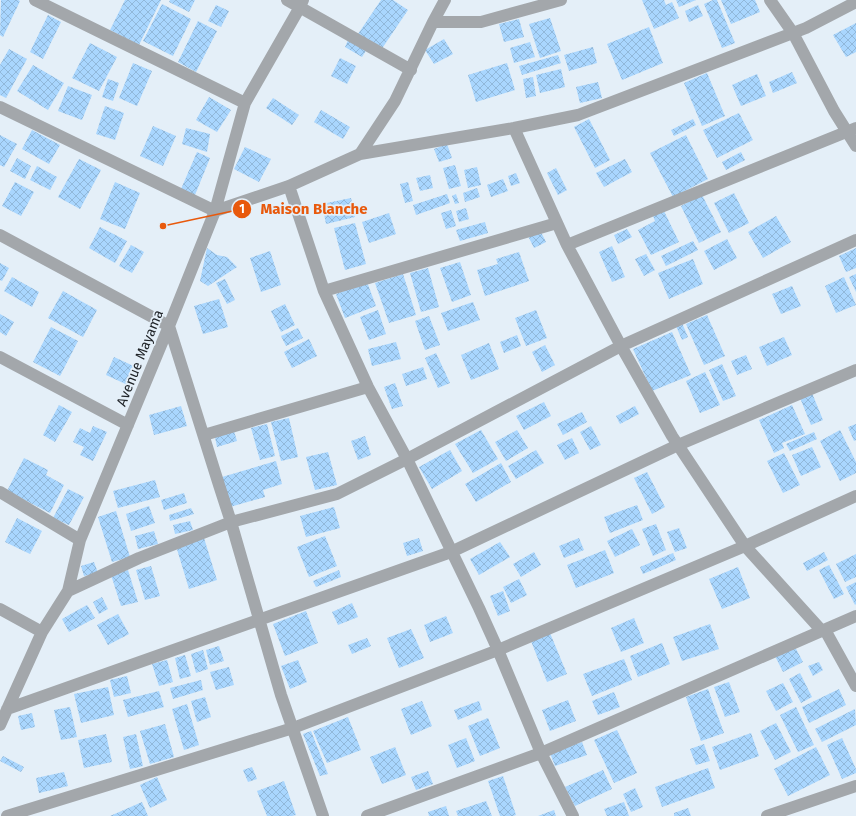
<svg xmlns="http://www.w3.org/2000/svg" width="856" height="816" font-family="'Fira Sans',sans-serif">
<style>
.building{fill:url(#building-cross-hatch)}
.lines{fill:none;stroke-linecap:round;stroke-linejoin:round}
.minor{stroke:#a3a7ab;stroke-width:12}
.labels{text-anchor:middle;dominant-baseline:central;stroke-width:3.5;stroke-linejoin:round;paint-order:stroke}
.street-label{font-size:14px;fill:#202428;stroke:#e4eff8}
.leader{fill:none;stroke:#e8590c;stroke-width:1.5}
.callout-dot{fill:#e8590c;stroke:#e4eff8;stroke-width:1.5}
.mark-label{font-size:12px;text-anchor:middle;font-weight:bold;fill:#fff}
.callout-label{font-size:15px;text-anchor:middle;font-weight:bold;fill:#e8590c;stroke:#e4eff8;stroke-width:3.5;stroke-linejoin:round;paint-order:stroke}
</style>
<defs>
<pattern id="building-cross-hatch" width="8" height="8" patternUnits="userSpaceOnUse"><rect width="8" height="8" fill="#a9d6fe"/><path d="M0 0l8 8M0 8l8-8" fill="none" stroke="#91b8da"/></pattern>
</defs>
<rect width="100%" height="100%" fill="#e4eff8"/>
<path class="building" d="M1,0H18L20,1L3,37L0,35Z
M125,0H161L139,45L110,30Z
M170,0H195L189,12L169,2Z
M381,0H393L408,10L381,50L358,34Z
M642,0H664L666,5L672,2L679,18L654,29Z
M676,0H696L679,7Z
M713,0H717L735,43L722,48L704,4Z
M721,0H755L760,12L731,24Z
M162,4L191,19L173,56L143,41Z
M216,5L229,11L221,27L208,21Z
M698,5L703,16L689,22L685,11Z
M48,15L61,22L43,59L30,52Z
M550,18L561,51L540,58L529,24Z
M519,19L524,37L504,42L499,24Z
M198,21L217,31L196,72L178,62Z
M856,23V52L846,57L833,35Z
M649,27L663,63L622,80L607,44Z
M349,38L367,49L362,57L345,47Z
M444,39L453,54L434,64L425,50Z
M530,42L535,57L514,63L510,48Z
M90,43L117,57L99,91L72,78Z
M593,47L597,63L569,71L564,55Z
M9,49L27,59L6,98L0,95V65Z
M558,55L561,63L522,75L519,66Z
M340,58L356,66L347,84L331,76Z
M133,63L152,71L137,106L119,98Z
M507,63L515,90L476,102L468,75Z
M33,65L64,83L48,110L17,91Z
M561,69L565,87L540,93L536,75Z
M792,72L797,83L773,93L769,82Z
M707,73L725,116L702,126L684,83Z
M757,74L766,96L741,106L732,85Z
M533,77L536,96L526,98L523,79Z
M108,79L119,83L113,101L102,97Z
M598,82L602,98L580,103L576,87Z
M68,86L92,95L82,120L58,111Z
M209,97L231,110L217,132L196,120Z
M273,98L299,115L292,125L266,108Z
M105,106L124,113L115,140L96,134Z
M321,110L350,127L343,139L314,122Z
M739,113L753,140L717,158L703,130Z
M589,119L610,160L595,168L574,127Z
M693,119L696,125L674,136L671,130Z
M153,126L176,136L163,166L140,156Z
M186,128L210,134L207,152L182,144Z
M32,130L60,145L49,164L22,149Z
M0,135L17,144L4,167L0,165Z
M686,135L708,179L673,197L650,153Z
M447,144L452,158L439,162L434,149Z
M245,147L271,159L259,182L234,169Z
M197,152L210,158L195,195L181,189Z
M741,152L745,160L726,170L722,162Z
M17,158L31,166L25,179L10,171Z
M79,159L101,170L80,209L58,197Z
M625,159L632,172L604,187L596,173Z
M455,165L461,186L449,189L443,168Z
M37,166L57,177L50,190L30,180Z
M477,167L481,185L468,188L464,170Z
M556,168L567,190L558,195L547,173Z
M516,173L520,183L511,186L508,176Z
M430,175L433,188L420,191L416,178Z
M503,179L508,191L491,197L487,185Z
M15,182L34,192L21,216L2,206Z
M115,182L140,193L125,229L100,219Z
M408,182L413,201L405,203L400,184Z
M477,188L480,197L465,202L463,193Z
M734,193L749,223L729,233L714,203Z
M447,194L450,203L416,215L413,205Z
M456,194L459,203L455,204L452,196Z
M702,195L721,232L699,243L681,206Z
M351,198L355,217L326,224L322,204Z
M466,208L469,219L459,222L456,211Z
M451,210L456,226L446,229L441,213Z
M664,211L679,242L651,255L638,230L655,221L653,216Z
M389,213L396,234L369,243L362,222Z
M776,216L791,242L763,258L748,232Z
M485,222L488,233L460,241L456,230Z
M355,223L366,264L345,270L334,228Z
M100,227L127,241L115,263L89,248Z
M627,229L632,237L618,244L614,235Z
M540,230L546,242L534,248L528,236Z
M727,239L737,258L714,270L704,251Z
M693,241L698,250L666,266L661,256Z
M131,245L144,252L132,273L119,266Z
M612,246L625,277L612,282L599,252Z
M207,248L217,255L227,257L237,267L208,286L200,281Z
M856,248V268L846,272L839,256Z
M270,251L281,285L261,292L250,258Z
M519,252L529,281L485,296L477,270L498,264L496,259Z
M646,254L655,270L644,276L635,259Z
M693,259L703,284L669,299L658,273Z
M460,262L471,295L452,302L440,268Z
M0,263L9,268L2,281L0,280Z
M428,268L439,307L421,312L410,273Z
M403,274L416,315L389,323L375,283Z
M856,274V292L849,277Z
M12,277L39,292L32,307L4,291Z
M844,277L856,305L836,313L825,286Z
M225,279L235,300L227,304L216,283Z
M367,282L376,306L345,318L336,294Z
M792,286L801,306L781,314L772,294Z
M63,291L97,310L83,337L48,318Z
M219,299L228,327L203,334L194,306Z
M473,302L480,320L448,331L441,313Z
M285,304L295,325L281,332L271,311Z
M378,310L386,334L369,340L360,317Z
M536,310L547,338L526,346L515,318Z
M0,314L14,322L6,336L0,332Z
M707,315L725,356L704,365L686,324Z
M429,316L440,345L425,350L415,321Z
M682,323L688,337L682,340L676,326Z
M51,327L78,341L60,376L33,362Z
M298,328L303,338L286,346L281,336Z
M672,332L691,375L652,391L633,349Z
M517,335L521,346L504,353L500,342Z
M784,337L792,355L767,366L759,347Z
M309,339L317,356L292,368L284,352Z
M396,342L401,359L372,366L368,349Z
M489,343L499,369L471,380L461,355Z
M545,345L555,365L542,372L532,352Z
M436,353L450,383L438,388L425,358Z
M746,355L752,369L737,375L731,361Z
M114,357L140,369L132,387L106,375Z
M722,364L736,396L723,401L709,370Z
M423,367L427,379L406,386L402,374Z
M705,372L720,405L700,413L686,381Z
M395,383L403,406L392,409L384,387Z
M812,393L823,420L811,425L800,398Z
M544,402L551,416L524,430L516,416Z
M59,405L72,412L55,442L43,435Z
M792,405L805,434L782,443L784,448L774,453L759,420Z
M181,406L187,426L154,435L149,415Z
M635,406L639,414L620,424L616,416Z
M582,412L587,422L563,435L557,424Z
M289,418L298,457L281,461L271,422Z
M267,424L275,456L260,460L251,428Z
M856,424V440L854,441L848,427Z
M93,426L107,432L93,461L80,455L84,447L73,442L80,428L90,433Z
M591,426L601,445L590,450L580,432Z
M481,430L498,459L473,473L455,444Z
M517,430L528,448L506,461L495,442Z
M840,430L856,462V473L840,481L820,441Z
M234,431L237,441L217,447L215,437Z
M814,432L817,439L790,451L786,444Z
M365,436L371,455L358,460L351,441Z
M572,438L579,453L565,460L557,445Z
M812,447L821,467L801,476L792,455Z
M450,450L462,471L432,489L419,467Z
M536,450L544,463L516,479L508,466Z
M328,452L337,485L315,490L306,457Z
M784,453L800,485L783,493L767,461Z
M24,458L48,470L46,475L64,485L50,513L7,491Z
M276,461L282,484L263,490L265,497L230,507L222,477Z
M501,463L511,482L476,502L465,484Z
M647,472L665,507L652,514L634,478Z
M155,480L160,497L118,508L113,491Z
M68,489L84,497L69,525L53,518Z
M184,493L187,503L164,510L161,500Z
M637,505L643,520L610,533L604,517Z
M149,506L155,523L131,531L126,514Z
M334,507L340,528L306,537L300,516Z
M191,508L194,514L170,521L169,515Z
M116,511L130,557L112,562L98,517Z
M17,518L42,531L30,554L5,542Z
M190,521L193,530L175,534L173,525Z
M656,524L666,550L653,556L642,529Z
M679,528L687,548L675,552L667,532Z
M632,529L640,545L615,557L607,541Z
M154,531L158,544L138,549L135,536Z
M325,536L337,566L309,577L297,547Z
M204,538L217,580L189,589L176,546Z
M419,538L423,551L407,556L403,543Z
M579,538L584,550L564,558L559,546Z
M500,542L510,557L479,575L470,559Z
M605,550L614,573L576,588L567,565Z
M534,552L541,565L521,577L513,564Z
M824,552L828,560L807,571L803,563Z
M673,553L676,560L643,574L640,567Z
M856,554V577L845,582L836,564Z
M94,562L98,573L84,576L81,566Z
M829,565L844,594L834,599L819,570Z
M151,566L160,596L145,600L136,570Z
M738,567L750,598L722,609L709,579Z
M128,570L138,602L121,606L111,575Z
M339,570L341,577L316,587L313,581Z
M519,579L527,595L511,603L503,587Z
M856,582V604L855,605L846,587Z
M503,591L510,611L498,616L490,596Z
M102,597L108,609L99,614L93,602Z
M352,603L358,617L338,625L332,612Z
M87,605L95,618L69,632L62,619Z
M306,611L318,643L285,656L273,624Z
M118,614L129,634L108,645L97,625Z
M446,616L453,633L430,642L424,625Z
M634,618L644,643L621,652L611,628Z
M710,624L719,649L682,661L673,637Z
M411,629L424,658L399,668L387,638Z
M550,633L567,674L547,682L531,641Z
M367,638L371,646L352,654L348,645Z
M662,643L670,664L638,677L630,656Z
M219,646L224,661L210,665L206,650Z
M795,647L803,662L783,672L775,656Z
M203,650L208,669L196,673L191,654Z
M185,655L191,676L180,679L175,658Z
M624,659L632,680L592,696L583,674Z
M167,660L173,682L159,686L152,664Z
M298,660L307,682L290,689L281,666Z
M819,662L823,670L813,676L808,666Z
M229,667L234,685L216,690L210,672Z
M800,673L812,697L801,703L789,679Z
M127,676L131,693L114,697L110,680Z
M201,680L203,690L173,699L170,688Z
M729,682L740,712L725,717L714,687Z
M783,683L793,702L776,711L766,691Z
M108,687L114,715L81,723L74,694Z
M708,689L724,733L701,741L686,697Z
M839,689L846,705L809,723L802,707Z
M159,691L164,707L128,717L123,700Z
M614,692L620,707L598,715L592,701Z
M205,697L211,717L197,722L191,701Z
M568,700L576,721L550,731L542,710Z
M422,701L432,726L411,735L401,709Z
M479,701L482,710L458,720L454,710Z
M187,704L199,745L184,750L172,709Z
M70,707L77,737L61,740L54,710Z
M796,707L814,745L798,752L780,715Z
M855,709L856,725L822,742L815,729Z
M32,713L35,727L21,730L18,716Z
M348,717L361,750L327,763L313,731Z
M488,718L500,748L480,756L468,726Z
M776,723L791,752L775,760L760,731Z
M165,724L174,757L150,764L140,731Z
M617,730L637,773L614,783L594,740Z
M311,731L328,774L320,776L303,734Z
M751,733L759,756L720,770L712,747Z
M106,734L112,762L84,768L78,740Z
M136,734L143,766L130,769L123,737Z
M466,738L475,761L457,768L448,745Z
M842,738L856,769V773L842,779L827,745Z
M582,742L587,755L555,766L550,753Z
M704,744L710,761L696,765L690,749Z
M395,747L406,775L382,784L370,757Z
M816,747L830,775L788,796L774,769Z
M3,756L24,767L21,772L0,761Z
M252,767L257,779L248,782L243,770Z
M708,768L715,788L662,807L655,787Z
M603,770L612,789L575,806L565,787Z
M428,771L433,784L416,790L411,777Z
M64,772L68,786L39,793L36,778Z
M503,776L516,815L513,816H500L488,781Z
M157,777L167,800L150,808L140,785Z
M284,781L296,815L292,816H267L257,791Z
M635,788L643,807L631,812L623,794Z
M486,801L492,816H458L456,811Z
M142,802L148,816H110Z
M624,802L629,816H607L604,809Z
M446,806L449,816H429L428,812Z
M688,808L691,816H674V813Z
M554,810L556,816H538Z"/>
<g class="lines">
<path class="minor" d="M35,0L245,103
M287,0L411,70
M770,0L793,33L834,111L856,146
M433,22H481L561,0
M0,107L215,211L289,186L360,154L395,101L433,22L445,0
M514,128L567,245L621,346L672,436L745,546L822,631
M360,154L514,128L578,115L806,28L856,2
M289,186L324,291L368,387L407,459L479,608L498,650L541,753L573,816
M0,235L169,326L219,485L231,522L281,695L323,816
M567,245L856,128
M324,291L557,223
M0,357L128,425
M204,435L368,387
M0,492L80,540
M68,591L139,558L231,522L337,494L407,459L621,346L856,240
M0,609L42,632
M825,630L856,686
M7,709L451,552L678,445L856,370
M0,725L42,632L68,591L80,540L169,326L215,211L245,103L300,7L303,0
M7,816L293,728L498,650L745,546L856,496
M367,816L541,753L856,616
M767,816L856,786"/>
</g>
<g class="labels">
<g class="street-label">
<text transform="translate(140 358) rotate(-68)">Avenue Mayama</text>
</g>
</g>
<path class="leader" d="M163 226L242 209"/>
<g class="callout-dot">
<circle cx="163" cy="226" r="4"/>
<circle cx="242" cy="209" r="10"/>
</g>
<g class="mark-label">
<text x="242" y="213">1</text>
</g>
<g class="callout-label">
<text x="314" y="214">Maison Blanche</text>
</g>
</svg>
